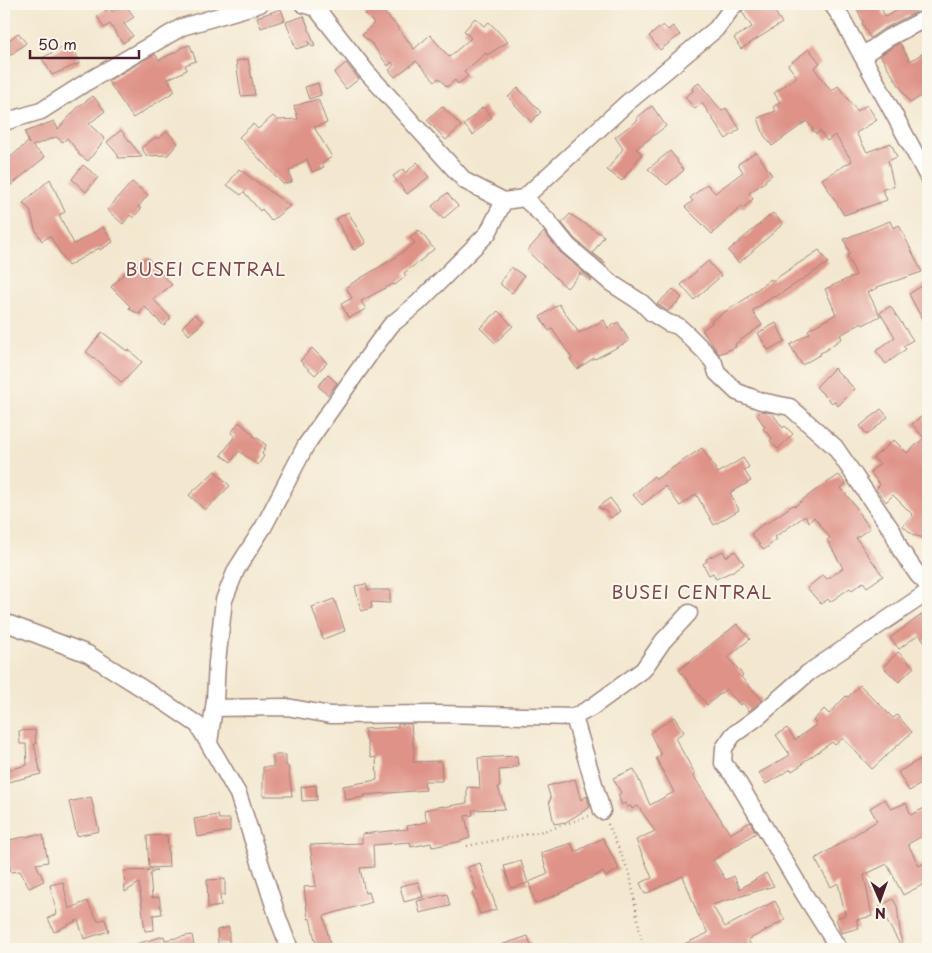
<svg xmlns="http://www.w3.org/2000/svg" width="932" height="953" font-family="'Playpen Sans',sans-serif">
<style>
.building{fill:#df9388}
.lines{fill:none;stroke-linecap:round;stroke-linejoin:round}
.street-casing{stroke:#9e847d;stroke-width:19}
.path{stroke:#9e847d;stroke-width:2.5;stroke-dasharray:1 4;stroke-linecap:butt}
.street{stroke:#fff;stroke-width:16}
.labels{text-anchor:middle;dominant-baseline:central;stroke-width:4;stroke-linejoin:round;paint-order:stroke}
.quarter-label{font-size:18px;letter-spacing:1px;fill:#7e484c;stroke:#fbf7ec}
</style>
<rect width="100%" height="100%" fill="#fbf7ec"/>
<filter id="ink" filterUnits="userSpaceOnUse"><feTurbulence type="fractalNoise" baseFrequency=".02" numOctaves="2"/><feDisplacementMap in="SourceGraphic" scale="10" xChannelSelector="R" yChannelSelector="G"/><feConvolveMatrix kernelMatrix="1 2 1 2 8 2 1 2 1" color-interpolation-filters="sRGB"/></filter>
<filter id="wash" filterUnits="userSpaceOnUse"><feTurbulence type="fractalNoise" baseFrequency=".0096" numOctaves="4" result="noise"/><feDisplacementMap in="SourceGraphic" scale="20" xChannelSelector="R" yChannelSelector="G"/><feGaussianBlur stdDeviation="1.12" result="paint"/><feColorMatrix in="noise" values="0 0 0 0 0 0 0 0 0 0 0 0 0 0 0 0 0 1.4 0 .05"/><feComposite in="paint" operator="in"/></filter>
<g filter="url(#wash)">
<rect width="100%" height="100%" fill="#f3e8cf"/>
<g id="blocks">
<path class="building" d="M125,4L134,17L124,24L133,36L123,43L110,24L104,28L97,16L110,8L112,12Z
M375,4H391L383,11L397,26L414,49L430,35L449,57L471,38L464,31L475,18L484,26L489,22L508,42L487,55L486,53L464,72L468,76L458,84L455,80L447,87L439,78L435,81L416,61L395,77L389,70L394,65L392,62L388,66L372,44L362,35L374,23L365,14Z
M745,4H770L782,23L741,49L734,38L752,27L742,12Z
M855,4H880L885,17L909,4H912L916,12L883,29L870,38L862,23L863,22Z
M281,9L285,20L261,28L257,17Z
M304,16L315,46L313,47L308,41L309,45L296,49L286,22Z
M663,25L668,30L673,26L680,35L660,50L649,36Z
M18,33L26,43L4,60V44Z
M71,43L80,63L52,75L42,58Z
M900,43L910,61L928,50V92L910,103L880,55Z
M190,45L196,61L185,65L187,70L168,79L175,91L133,118L108,81L155,54L159,60L180,50V48Z
M809,49L820,63L814,68L831,91L838,86L857,111L867,105L877,120L856,133L867,152L891,143L897,157L888,161L894,187L882,189L887,200L844,215L822,179L852,161L835,135L827,141L820,131L816,134L807,121L772,146L764,135L758,118L776,111L773,107L780,102L774,93L797,77L788,65Z
M248,59L255,95L241,96L236,61Z
M346,63L359,79L346,89L334,73Z
M318,83L321,95L309,99L305,87Z
M699,83L722,111L726,108L740,129L726,139L702,103L695,109L685,97L693,91L692,88Z
M518,88L541,112L531,122L508,97Z
M93,96L105,111L89,124L105,139L88,161L78,154L79,153L67,138L63,142L56,137L32,146L45,157L4,191V163L28,142L29,144L25,132L54,121L58,129L78,107Z
M318,99L327,123L314,127L332,157L322,163L324,167L312,172L307,159L289,171L292,182L283,184L239,137L253,124L258,129L273,116L277,120L298,119L294,106Z
M442,106L461,126L446,140L427,120Z
M652,106L666,126L636,149L642,154L622,181L607,170L623,149L615,137L638,120L636,118Z
M483,107L492,117L473,135L464,125Z
M121,130L142,157L118,158V155L107,142Z
M167,131L178,143L168,155L147,156L141,148L156,137L158,139Z
M670,151L678,161L677,162L684,170L667,185L648,169Z
M756,152L772,175L765,180L766,181L749,193L753,199L743,208L742,206L712,234L685,207L693,201L690,198L707,184L715,193L743,172L738,164Z
M417,162L429,177L407,194L393,176L403,169L406,173Z
M83,165L98,177L86,192L72,179Z
M239,169L290,206L271,221L262,209L260,211L244,192L241,195L227,185Z
M50,179L65,212L59,215L74,244L103,227L113,242L100,250L99,248L68,266L50,236L42,241L35,229L30,210L23,203Z
M132,182L148,195L138,207L141,209L133,218L130,215L123,224L107,210Z
M447,193L458,206L443,219L432,206Z
M348,212L366,243L354,250L336,219Z
M773,213L783,224L739,263L728,251Z
M570,214L604,236L593,253L606,263L605,264L575,239L562,223Z
M890,221L893,228L899,225L922,272L877,287L878,288L868,292L880,316L863,325L862,323L840,335L842,338L827,349V350L820,353L821,354L802,365L790,345L810,333L808,330L836,314L825,289L856,275L847,255L850,254L844,239Z
M419,230L434,249L420,261L404,273L406,276L395,285L393,284L361,301L366,309L349,318L341,304L352,298L346,287L396,257L415,243L410,237Z
M544,232L560,252L592,280L591,281L579,273L580,274L567,288L527,251Z
M819,250L828,263L775,297L774,296L752,311L762,325L735,344L736,347L719,354L702,330L712,323L711,321L748,297V296L771,279L772,281Z
M147,257L172,285L153,299L171,318L164,326L144,306L140,314L129,309L130,306L111,287L125,273L126,274Z
M708,261L721,276L694,300L681,285Z
M511,267L524,276L512,293L501,285V281Z
M928,282V330L909,294Z
M673,289L682,298L668,311L657,304Z
M559,304L579,333L604,320L608,328L618,322L629,341L595,359L594,358L577,369L570,359L572,358L552,329L549,331L540,317Z
M890,306L913,340L903,346L906,349L886,364L876,351L895,337L880,313Z
M498,311L513,326L495,343L480,328Z
M195,314L203,322L189,335L182,327Z
M776,323L785,341L768,350L758,333Z
M102,332L127,351L129,350L142,362L122,383L101,363L86,352Z
M312,348L327,363L315,375L300,361Z
M834,368L855,389L838,406L834,401L832,403L816,387Z
M328,375L337,383L328,395L318,386Z
M881,409L888,417L867,435L860,426Z
M761,411L772,413L783,428L785,426L793,434L778,449L770,441L772,438L763,429L765,427L757,415Z
M922,416L928,424V539L913,535L903,526L913,515L893,495L886,502L876,489L880,485L870,472L880,464L873,458L894,440L907,453L924,438L912,424Z
M239,422L254,435L253,436L259,439L266,445L262,454L264,456L258,465L239,451L231,462L221,455L235,436L231,433Z
M702,448L718,473L743,458L749,467L744,470L751,481L730,493L739,510L714,525L696,494L680,506L665,486L642,505L633,495L654,476L656,479Z
M215,471L230,486L205,510L189,495Z
M839,475L846,484L841,488L859,511L858,512L870,528L856,538L883,576L867,587L863,582L852,590L850,588L830,602L828,599L821,604L807,588L823,575L827,579L843,568L827,540L830,538L814,517L809,522L805,516L775,537L777,539L764,550L751,534L764,523L766,524L793,505L795,506L813,492Z
M610,498L620,511L611,518L606,511L598,507Z
M723,551L726,557L735,551L744,564L733,571L716,579L713,573L709,575L703,564L707,561L706,559Z
M366,584L368,590H390V603L371,602L372,608L361,611L355,586Z
M334,599L345,631L323,639L312,607Z
M928,610V646L919,634L899,649L890,638Z
M737,624L750,639L728,657L743,675L741,677L762,700L749,711L743,703L740,705L726,689L707,705L679,670Z
M898,652L914,667L899,682L883,667Z
M860,685L893,718L897,715L912,732L872,769L843,738L835,745L832,742L802,763L803,764L792,771L791,769L766,784L759,773L790,755L776,735L787,728L795,740L817,724L813,721L824,709L829,714L846,696L848,697Z
M674,717L684,732L675,738L695,774L693,775L730,834L750,822L756,833L713,860L726,880L734,876L740,889L766,873L774,886L712,905L725,927L775,901L785,920L748,940L753,949H674L708,933L698,915L683,876L645,894L640,883L652,878L636,840L655,831L638,806L632,809L631,806L627,807L625,803L622,805L618,795L621,793L613,778L634,769L650,805L674,792L656,758L661,755L650,733Z
M398,724H411L414,751L413,762L441,761L442,781H424L426,790L364,795L365,797L345,800L343,786L377,780L376,757L371,758L364,729L398,727Z
M35,730L36,744H34L41,774L4,783V771L27,765L26,744H20L19,731Z
M273,755H286V766H288L292,796H263V767H273Z
M928,755V780L909,791L898,772Z
M517,756L518,767H512V769L499,770L500,787H498L505,809L472,810L473,815L465,816L470,838L458,842L432,847L431,843L411,847L410,842L373,845L374,867L360,868L365,893L369,892L372,902L324,916L331,949H317L310,918L308,919L304,887L316,886L310,845L362,843V834L408,829L407,826L427,822L424,810L443,806V807L467,803V787L480,788L478,758Z
M575,779L581,800L587,796L590,807L566,822L554,824L549,800H551L547,786Z
M316,785L317,800L302,801L301,787Z
M91,797L99,831L77,836L69,802Z
M885,799L891,809L906,803L911,815L928,806V833L908,844L919,866L928,861V882L903,895L887,864L864,875L872,916L856,920L859,928L841,933L836,918L845,915L838,883L831,887L815,859L877,821L870,808Z
M218,815L219,819H230V831L197,837L194,819Z
M34,835H43L48,862L36,864L44,881L29,888L20,871L11,872L4,841Z
M167,835L169,867L149,868L147,836Z
M603,838L619,869L605,877L603,872L574,886V887L535,904L529,882L548,874L541,853L571,843L575,852Z
M521,861L528,883L511,888L504,866Z
M480,863L497,909L480,914L472,892L477,890L468,867Z
M157,870L150,874L152,898L159,897L162,914L153,915L154,930L145,931L139,883L125,892L124,871Z
M225,879V895H220L221,906L208,908L207,880Z
M63,882L69,909L87,901L98,921L105,919L109,931L84,939L78,920L54,932L48,918L57,914L50,885Z
M418,882L423,897L404,902L400,886Z
M447,894L450,906L420,913L417,901Z
M893,899L897,906L902,948L879,907Z
M229,927V944H218L217,930Z
M192,935L194,946L176,949H129V946L164,936L165,940Z
M528,936L532,949H495V947Z"/>
</g>
</g>
<g filter="url(#ink)">
<use href="#blocks" fill-opacity="0" stroke="#9e847d" stroke-width="1"/>
<g class="lines">
<defs>
<path id="street" d="M303,4L316,8L365,70L465,181L504,201
M832,4L841,17L928,177
M862,56L888,38L925,19L928,16
M4,122L41,111L85,83L182,27L260,4
M524,198L547,220L568,246L611,283L642,303L652,313L668,323L678,326L687,334L704,351L714,363L717,373L737,392L761,401L790,407L835,447L893,532L900,549L918,575L928,585
M4,622L88,654L167,704L198,725L238,794L279,921L290,949
M214,708L287,707L330,715L437,714L574,717L602,811
M574,717L592,707L643,670L663,641L689,613
M209,743L215,700L217,662L224,600L236,570L264,526L306,445L376,345L391,325L418,303L488,233L504,201L524,198L627,103L716,29L735,4
M839,949L804,894L736,779L723,763L724,748L733,735L759,716L808,673L928,592"/>
</defs>
<use href="#street" class="street-casing"/>
<path class="path" d="M608,824L630,875L643,949
M467,846L548,830L589,816"/>
<use href="#street" class="street"/>
</g>
</g>
<g class="labels">
<g class="quarter-label">
<text x="206" y="268">BUSEI CENTRAL</text>
<text x="692" y="591">BUSEI CENTRAL</text>
</g>
</g>
<rect width="932" height="953" fill="none" stroke="#fbf7ec" stroke-width="20"/>
<g transform="translate(880 900) rotate(178)" stroke="#fbf7ec" stroke-width="4" paint-order="stroke">
<path d="M0-4L9 19L0 12L-9 19Z" fill="#4a1f2b"/>
<text y="-8" font-size="14" font-weight="bold" text-anchor="middle" fill="#4a1f2b">N</text>
</g>
<path d="M30 50v8h109v-8" fill="none" stroke="#4a1f2b" stroke-width="2.5"/>
<text x="38" y="50" font-size="15" fill="#4a1f2b" stroke="#fbf7ec" stroke-width="4" paint-order="stroke">50 m</text>
</svg>
